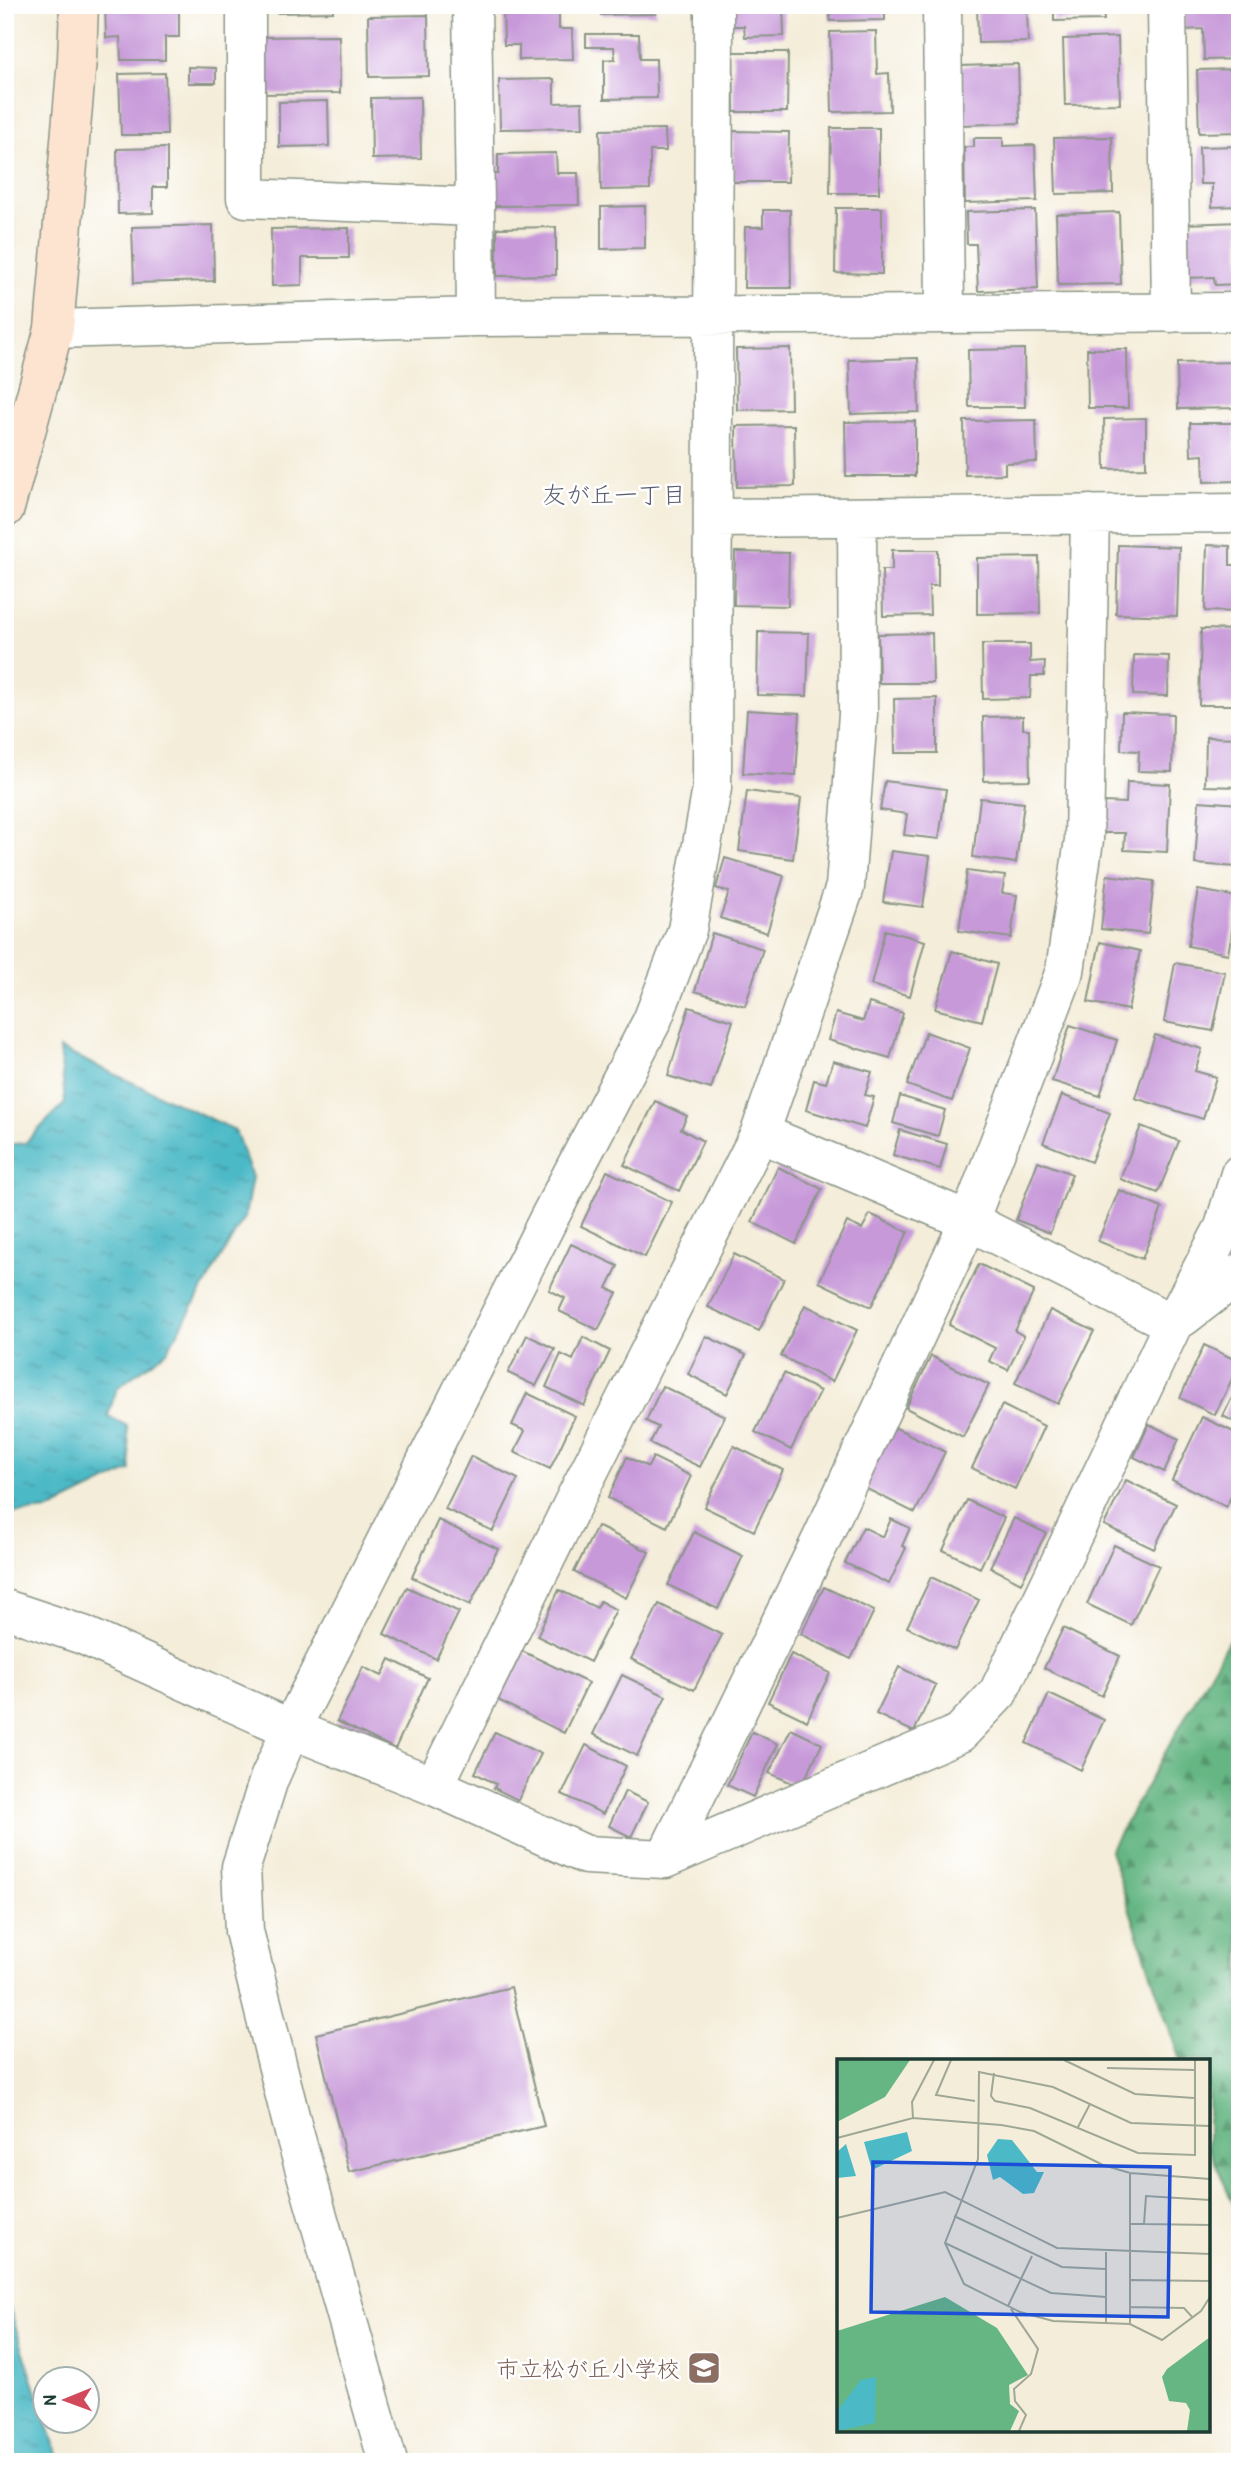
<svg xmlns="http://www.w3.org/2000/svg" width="1245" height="2467" font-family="'Patrick Hand','Klee One',sans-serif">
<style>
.forest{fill:url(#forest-firs);stroke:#427a5c;stroke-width:2}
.water{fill:url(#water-ripples);stroke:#367b7d;stroke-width:2}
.building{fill:#c799d9}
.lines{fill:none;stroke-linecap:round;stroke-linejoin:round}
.street-casing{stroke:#8a9586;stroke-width:41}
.secondary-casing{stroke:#8a9586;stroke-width:41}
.street{stroke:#fff;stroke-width:38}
.secondary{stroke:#fde4d1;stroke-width:38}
.labels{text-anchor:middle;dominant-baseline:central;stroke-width:5;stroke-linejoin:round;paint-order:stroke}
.education-label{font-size:23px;fill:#785e54;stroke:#fff;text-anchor:end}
.neighbourhood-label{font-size:24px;fill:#5a5d6e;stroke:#fff}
.inset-road{fill:none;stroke:#9fa797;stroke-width:2}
.view{fill:#1d4ed8;fill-opacity:0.15;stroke:#1d4ed8;stroke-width:3.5}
.inset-edge{fill:none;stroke:#1f3d34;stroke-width:3.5}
</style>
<defs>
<pattern id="forest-firs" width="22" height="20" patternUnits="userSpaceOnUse" patternTransform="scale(1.75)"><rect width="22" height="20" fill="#65b683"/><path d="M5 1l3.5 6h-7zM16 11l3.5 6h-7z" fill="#53956c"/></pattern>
<pattern id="water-ripples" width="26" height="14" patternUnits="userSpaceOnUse" patternTransform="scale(1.75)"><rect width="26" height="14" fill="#4cb9c6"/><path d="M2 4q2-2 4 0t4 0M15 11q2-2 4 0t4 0" fill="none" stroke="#3f98a2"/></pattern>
</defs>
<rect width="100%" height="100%" fill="#fff"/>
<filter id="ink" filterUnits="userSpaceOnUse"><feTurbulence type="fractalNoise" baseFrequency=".0143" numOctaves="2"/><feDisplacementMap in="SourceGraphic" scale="14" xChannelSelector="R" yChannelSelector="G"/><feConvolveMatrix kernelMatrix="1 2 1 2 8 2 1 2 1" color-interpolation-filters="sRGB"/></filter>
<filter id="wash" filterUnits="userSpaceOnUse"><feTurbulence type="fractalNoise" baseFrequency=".00686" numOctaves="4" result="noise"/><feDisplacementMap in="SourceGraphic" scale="28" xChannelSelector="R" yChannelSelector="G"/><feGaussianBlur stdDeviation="1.57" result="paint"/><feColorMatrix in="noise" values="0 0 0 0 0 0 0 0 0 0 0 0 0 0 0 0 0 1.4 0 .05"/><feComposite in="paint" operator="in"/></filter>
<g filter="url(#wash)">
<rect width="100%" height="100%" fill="#f4edd9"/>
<path class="forest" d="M1240,1620V2219L1208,2146V2061H1180L1110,1850Z"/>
<path class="water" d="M60,1049L235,1130L252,1177L245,1216L167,1351L117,1388L108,1416L127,1426L131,1470L49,1510L5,1514V1145L25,1143L65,1103Z
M5,2295L60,2462H5Z"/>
<g id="blocks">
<path class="building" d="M105,5H179V37H165V60H121L120,37L106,38Z
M276,5H333V12L276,13Z
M503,5H559V29H572L573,59L519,60V45H504Z
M601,5H655L656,14L601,15Z
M729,5H783L784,36L745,37L744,26H729Z
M829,5H885V20L830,21Z
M977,5H1027L1028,42L978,43Z
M1054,5H1103L1104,20L1054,21Z
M1184,5H1240V59L1204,60L1203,29L1184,30Z
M428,15L429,76L369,77L368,16Z
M876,31L877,74L889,73L890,111L832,112L830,32Z
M586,34H639L640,59H656L657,98L604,99V60L615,59L614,47H586Z
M339,36L340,93L261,94L260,37Z
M1118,37L1120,104L1065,105L1063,39Z
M733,52H788L787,112H734Z
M1018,64L1020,123L962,125L961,66Z
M188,67L216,68V83H188Z
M1240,69V132L1199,133L1197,70Z
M165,73L167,135H121L119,74Z
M554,79V103L582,102L583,128L500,129L499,80Z
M420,97L421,158L372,159L371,98Z
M328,101L329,146L279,147V102Z
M831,128H879V193H830Z
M665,129L666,151H650V189L601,190L600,130Z
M733,131L789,132L788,182H733Z
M1112,137L1113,193L1056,194L1054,138Z
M974,138H1003V146L1035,145L1037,201L965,203L964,147H974Z
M1240,146V206L1212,207V184H1200L1199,147Z
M167,148V187H153V213L118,214L117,149Z
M556,153L557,173H578L579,205L494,206V174H498V154Z
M645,206V248L601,249V207Z
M836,208H882V274L835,273Z
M763,210H790L791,288H744L745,227H763Z
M1035,210L1038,289L978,291L976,244H967L966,212Z
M1119,212L1121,284L1058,285L1056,214Z
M1240,222V284L1215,285L1214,277L1187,278L1185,224Z
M213,225L214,281L134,283L132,227Z
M556,227V275L497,276V228Z
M349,228V258H302V285L272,286L271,229Z
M790,348L791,409L737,410L736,349Z
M1024,349L1025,407H969L968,350Z
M1087,349H1127L1128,408H1088Z
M918,358L919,412L851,414L849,360Z
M1239,362L1240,408L1178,409L1177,363Z
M1146,418V468L1105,469L1104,419Z
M1036,420L1037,462L1005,463V474L965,475L964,421Z
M915,421V476H846L845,422Z
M1190,423H1235V448H1240V481L1204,482L1203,455L1191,456Z
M794,425L795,486L737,487L736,426Z
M1118,545L1179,547L1177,616L1116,614Z
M1207,545L1230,546V565H1240V612L1205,611Z
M892,550H938V586H929L930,615L883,616L882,570H892Z
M735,552L789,553L788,606L734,605Z
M1039,557L1040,613L977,614V558Z
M1201,629L1240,630V705H1199Z
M758,632L809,633L807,696L757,695Z
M932,633L933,683H879L878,634Z
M982,644H1030V662L1045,661L1044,676H1031L1030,698L983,699Z
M1134,655L1169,656L1168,696L1133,695Z
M937,698V753H895L894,699Z
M747,710L800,713L796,776L743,773Z
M1122,712L1173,714L1172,772L1138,771L1139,751L1121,750Z
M1023,716V729H1029L1030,780L984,781L983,717Z
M1206,737L1240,738V787L1205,786Z
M885,781L946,789L939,839L904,835L907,814L880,810Z
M1127,782L1170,784L1167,852L1124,850L1125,833H1102V802L1126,803Z
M747,791L801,798L793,859L739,851Z
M980,798L1024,803L1016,863L973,857Z
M1199,801L1240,804L1237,867L1195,864Z
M891,851L930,856L923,907L883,902Z
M725,858L784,876L767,933L720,918L729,892L716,888Z
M967,871L1005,876L1002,893L1017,895L1011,938L959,931Z
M1107,875L1154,881L1148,934L1101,929Z
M1198,890L1238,897L1228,954L1188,946Z
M885,930L925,941L910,996L871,985Z
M712,933L763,949L745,1006L695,991Z
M1100,942L1140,951L1128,1010L1088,1002Z
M952,951L997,964L982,1021L935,1009Z
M1175,963L1225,972L1213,1031L1164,1022Z
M869,1003L903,1013L890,1058L828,1040L836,1013L863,1021Z
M689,1007L733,1021L711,1089L668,1076Z
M1070,1025L1117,1040L1100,1096L1052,1081Z
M926,1032L970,1048L952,1101L907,1085Z
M1155,1035L1202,1049L1195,1071L1216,1077L1203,1119L1135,1098Z
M833,1061L872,1072L865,1095L874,1097L865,1128L806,1110L814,1080L826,1083Z
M1062,1095L1110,1113L1091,1162L1043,1143Z
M900,1096L945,1110L938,1136L893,1123Z
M655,1101L687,1116L681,1129L703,1141L679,1191L624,1165Z
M1141,1126L1179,1141L1158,1193L1120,1179Z
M900,1130L947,1144L940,1169L893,1155Z
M1038,1161L1072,1174L1050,1233L1016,1220Z
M778,1167L822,1189L796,1244L752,1222Z
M607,1171L672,1202L645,1257L581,1226Z
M1119,1190L1162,1208L1142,1259L1098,1241Z
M870,1214L908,1232L871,1307L819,1282L847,1222L862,1229Z
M571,1244L618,1266L607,1288L617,1293L598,1330L559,1311L565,1298L549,1290Z
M734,1254L784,1279L759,1331L708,1307Z
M979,1264L1034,1291L1015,1331L1024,1336L1008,1370L989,1361L995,1348L949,1325Z
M805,1305L857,1330L832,1382L781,1356Z
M1050,1310L1094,1331L1058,1404L1015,1383Z
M527,1335L555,1349L536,1386L508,1373Z
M706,1336L746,1355L727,1394L688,1374Z
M583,1337L610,1351L584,1406L546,1387L561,1354L573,1360Z
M1204,1345L1240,1362L1215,1415L1180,1398Z
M931,1356L989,1385L963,1437L906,1408Z
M784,1373L820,1391L791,1450L755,1432Z
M1240,1381V1425L1223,1416Z
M662,1386L725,1416L700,1467L650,1443L658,1427L646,1421Z
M527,1393L575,1416L550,1469L514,1452L525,1431L512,1425Z
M1002,1405L1044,1426L1015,1489L972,1468Z
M1202,1417L1240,1435V1478L1226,1507L1172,1480Z
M1149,1424L1179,1439L1164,1472L1134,1457Z
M890,1425L945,1452L915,1513L861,1486Z
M734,1446L783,1470L754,1531L704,1507Z
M471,1456L518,1479L493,1531L445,1509Z
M627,1457L648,1467L653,1457L691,1476L667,1527L608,1498Z
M1126,1480L1176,1504L1154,1549L1104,1525Z
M967,1500L1004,1518L980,1568L943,1550Z
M1014,1518L1046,1533L1021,1583L990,1567Z
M891,1519L910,1528L902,1546L906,1548L889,1584L845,1563L863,1527L883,1537Z
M438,1520L498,1549L470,1605L412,1577Z
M597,1526L649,1552L626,1598L574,1572Z
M694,1532L743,1556L718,1609L668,1585Z
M1114,1545L1159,1566L1131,1625L1087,1604Z
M931,1577L979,1600L955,1650L907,1627Z
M407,1587L459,1612L436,1659L384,1634Z
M824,1587L874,1611L851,1659L801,1634Z
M559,1590L597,1608L600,1601L616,1610L590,1662L537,1636Z
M659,1604L722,1635L694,1690L631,1659Z
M1063,1628L1120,1656L1102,1696L1044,1668Z
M522,1651L588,1683L564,1733L498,1700Z
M791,1654L830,1673L807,1721L768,1702Z
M390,1659L428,1678L395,1749L337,1721L363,1667L382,1676Z
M899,1667L936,1685L914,1732L876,1714Z
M622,1675L666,1696L637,1756L593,1734Z
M1049,1694L1104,1720L1081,1770L1026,1743Z
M791,1729L822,1744L801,1787L769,1773Z
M495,1732L541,1754L518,1800L494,1788L496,1784L475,1773Z
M752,1732L778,1744L753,1797L727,1785Z
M586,1745L626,1766L603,1814L562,1794Z
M625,1791L648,1802L631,1837L609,1826Z
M511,1987L544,2126L349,2172L316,2034Z"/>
</g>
</g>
<g filter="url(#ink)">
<use href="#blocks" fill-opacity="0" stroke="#8a9586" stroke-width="2"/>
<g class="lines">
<defs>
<path id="street" d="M246,5V198L475,207L476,317
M472,5L475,207
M942,5L945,313
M1167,5L1171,313
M54,329L476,317L1240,312
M715,518L1240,513
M760,1133L969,1221L1173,1324
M1183,1317L1240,1273
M5,1609L83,1635L291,1729L434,1786L586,1855L665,1859L960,1733L998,1693L1173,1324L1224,1227L1240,1174
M434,1786L576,1497L760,1133L845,887L858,714L857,517
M665,1859L822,1538L969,1221L1065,971L1084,840L1090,514
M388,2462L294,2132L244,1931L241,1867L269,1779L291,1729L548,1220L652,1021L687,930L712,788L714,5"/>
<path id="secondary" d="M5,508L54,329L77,59L79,5"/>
</defs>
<use href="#street" class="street-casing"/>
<use href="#secondary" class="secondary-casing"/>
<use href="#street" class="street"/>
<use href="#secondary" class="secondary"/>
</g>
</g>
<defs>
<symbol id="school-square" viewBox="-11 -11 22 22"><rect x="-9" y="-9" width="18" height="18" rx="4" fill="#8d6e63" stroke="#fff"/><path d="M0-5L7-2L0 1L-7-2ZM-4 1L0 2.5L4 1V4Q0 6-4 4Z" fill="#fff"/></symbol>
</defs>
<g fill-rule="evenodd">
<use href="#school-square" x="685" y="2349" width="38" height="38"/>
</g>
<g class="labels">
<g class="education-label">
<text x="680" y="2368">市立松が丘小学校</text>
</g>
<g class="neighbourhood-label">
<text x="614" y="494">友が丘一丁目</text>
</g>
</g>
<g transform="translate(837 2059)">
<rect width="373" height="373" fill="#f4edd9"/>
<path d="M0,1H73L48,38L0,63ZM108,238L160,269L191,316L172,326L173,345L182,352L173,372H0V272ZM373,278V372H350L353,351L349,344L332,342L325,318L330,310Z" fill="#65b683"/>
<path d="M70,73L75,92L35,111L27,83ZM161,80L175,81L200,113H207L197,134L186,135L163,118L156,121L150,96ZM9,85L19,117L0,119V93ZM39,318L38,364L0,372V352L24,321Z" fill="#4cb9c6"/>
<path class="inset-road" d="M114,1L99,36L138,42M227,1L298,35L357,39M270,9L358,11M157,14L154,37L158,42L193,49L301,94L358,96V1M76,59L75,43L97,1M373,67L294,64L216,28L142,13L141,100L108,184L127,225L183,253L216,262L293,265L325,281L364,252L373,238M241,68L253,45M0,79L76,59L164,66L197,72L266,106L293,114L373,120M117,157L225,208L269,210M0,159L108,133L220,189L373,195M294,165H307L309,137L373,141M307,165L373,166M108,184L214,234L269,238M294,221L373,222M171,247L195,197M293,248L347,249L356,259M174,250L201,290L194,315L177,330L178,342L189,356L182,372M269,265V193M293,265V114"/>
<path class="view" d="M36,103L333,108L331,258L34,253Z"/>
<rect width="373" height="373" class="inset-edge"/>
</g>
<rect width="1245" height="2467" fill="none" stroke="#fff" stroke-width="28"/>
<g transform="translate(66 2400) rotate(269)"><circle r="33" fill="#ffffff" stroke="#a5b1ae" stroke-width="2"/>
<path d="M0-5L12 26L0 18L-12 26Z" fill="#d1495b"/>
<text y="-10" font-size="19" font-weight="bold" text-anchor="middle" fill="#1f3d34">N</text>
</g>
</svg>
